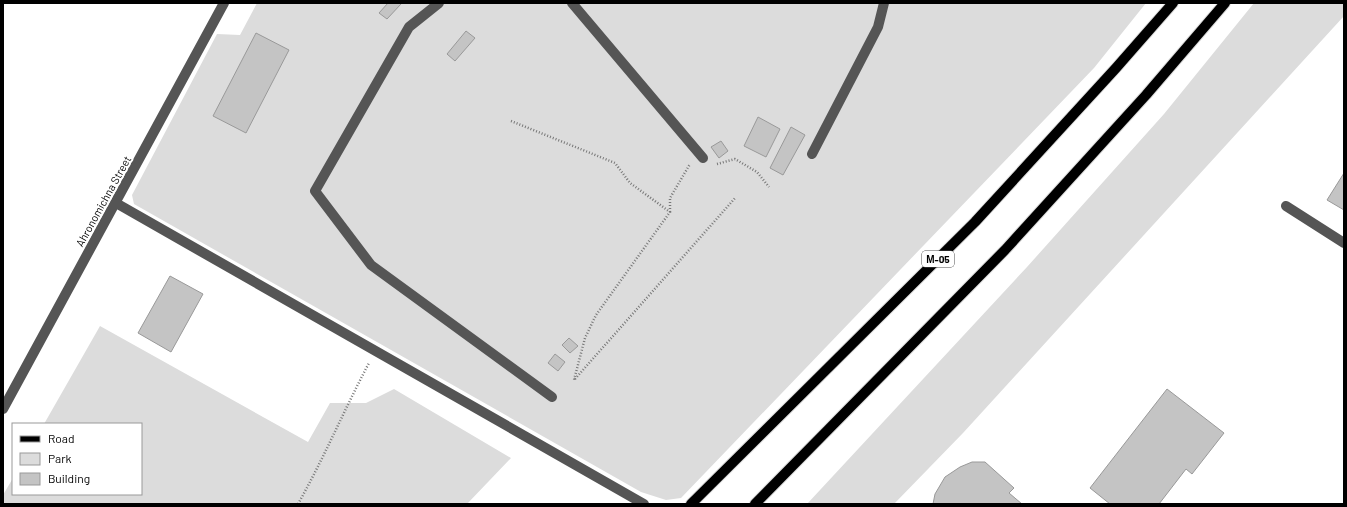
<svg xmlns="http://www.w3.org/2000/svg" width="1347" height="507" font-family="Barlow,sans-serif">
<style>
.green{fill:#dcdcdc}
.building{fill:#c4c4c4;stroke:#999}
.lines{fill:none;stroke-linecap:round;stroke-linejoin:round}
.major-casing{stroke:#dbdbdb;stroke-width:12}
.path{stroke:#777;stroke-width:2.5;stroke-dasharray:1 2;stroke-linecap:butt}
.minor{stroke:#555;stroke-width:10}
.major{stroke:#000;stroke-width:10}
.labels{text-anchor:middle;dominant-baseline:central;stroke-width:4;stroke-linejoin:round;paint-order:stroke}
.shield{fill:#fff;stroke:#4c4c4c;stroke-width:1}
.shield-label{font-size:10px;font-weight:bold;fill:#000}
.street-label{font-size:11px;fill:#000;stroke:#fff}
</style>
<rect width="100%" height="100%" fill="#fff"/>
<path class="green" d="M257,3H1146L1094,68L681,498L666,500L641,492L134,204L132,195L217,34L240,35Z
M1254,3H1344V16L963,433L894,504H807L1027,267L1164,114Z
M100,326L308,442L330,403H366L394,389L511,458L467,504H3V495L13,478V494H141V424H44Z"/>
<path class="building" d="M388,3H400L401,4L387,19L379,13Z
M466,31L475,38L455,61L447,54Z
M256,33L289,50L246,133L213,116Z
M758,117L780,129L766,157L744,146Z
M791,127L805,135L783,175L770,168Z
M721,141L728,151L719,158L711,147Z
M1344,173V210L1327,200Z
M170,276L203,294L171,352L138,333Z
M569,338L578,346L570,353L562,345Z
M555,354L565,362L558,371L548,363Z
M1167,389L1224,433L1192,474L1186,469L1159,504H1110L1090,488Z
M972,462H985L1014,488L1009,493L1022,504H933L935,494L945,477L960,467Z"/>
<g class="lines">
<defs>
<path id="major" d="M691,504L975,222L1116,68L1173,3
M755,504L1005,250L1146,95L1225,3"/>
</defs>
<use href="#major" class="major-casing"/>
<path class="path" d="M511,121L615,163L630,183L670,212L596,315L585,338L574,380
M717,164L735,159L757,172L769,187
M670,212V198L690,164
M575,379L736,197
M298,504C324,458 344,410 369,363"/>
<path class="minor" d="M439,3L409,27L315,191L371,265L552,397
M572,3L703,158
M812,154L878,27L884,3
M116,203L644,504
M1286,206L1344,243
M3,409L224,3"/>
<use href="#major" class="major"/>
</g>
<g class="labels">
<rect class="shield" x="922" y="251" width="32" height="16" rx="3"/>
<g class="shield-label">
<text x="938" y="259">М-05</text>
</g>
<g class="street-label">
<text transform="translate(103 201) rotate(-61)">Ahronomichna Street</text>
</g>
</g>
<rect width="1347" height="507" fill="none" stroke="#000000" stroke-width="8"/>
<rect x="12" y="423" width="130" height="72" fill="#ffffff" stroke="#999999"/>
<rect x="20" y="436" width="20" height="6" fill="#000000" stroke="#999999"/>
<text x="48" y="443" font-size="12" fill="#000000">Road</text>
<rect x="20" y="453" width="20" height="12" fill="#dcdcdc" stroke="#999999"/>
<text x="48" y="463" font-size="12" fill="#000000">Park</text>
<rect x="20" y="473" width="20" height="12" fill="#c4c4c4" stroke="#999999"/>
<text x="48" y="483" font-size="12" fill="#000000">Building</text>
</svg>
